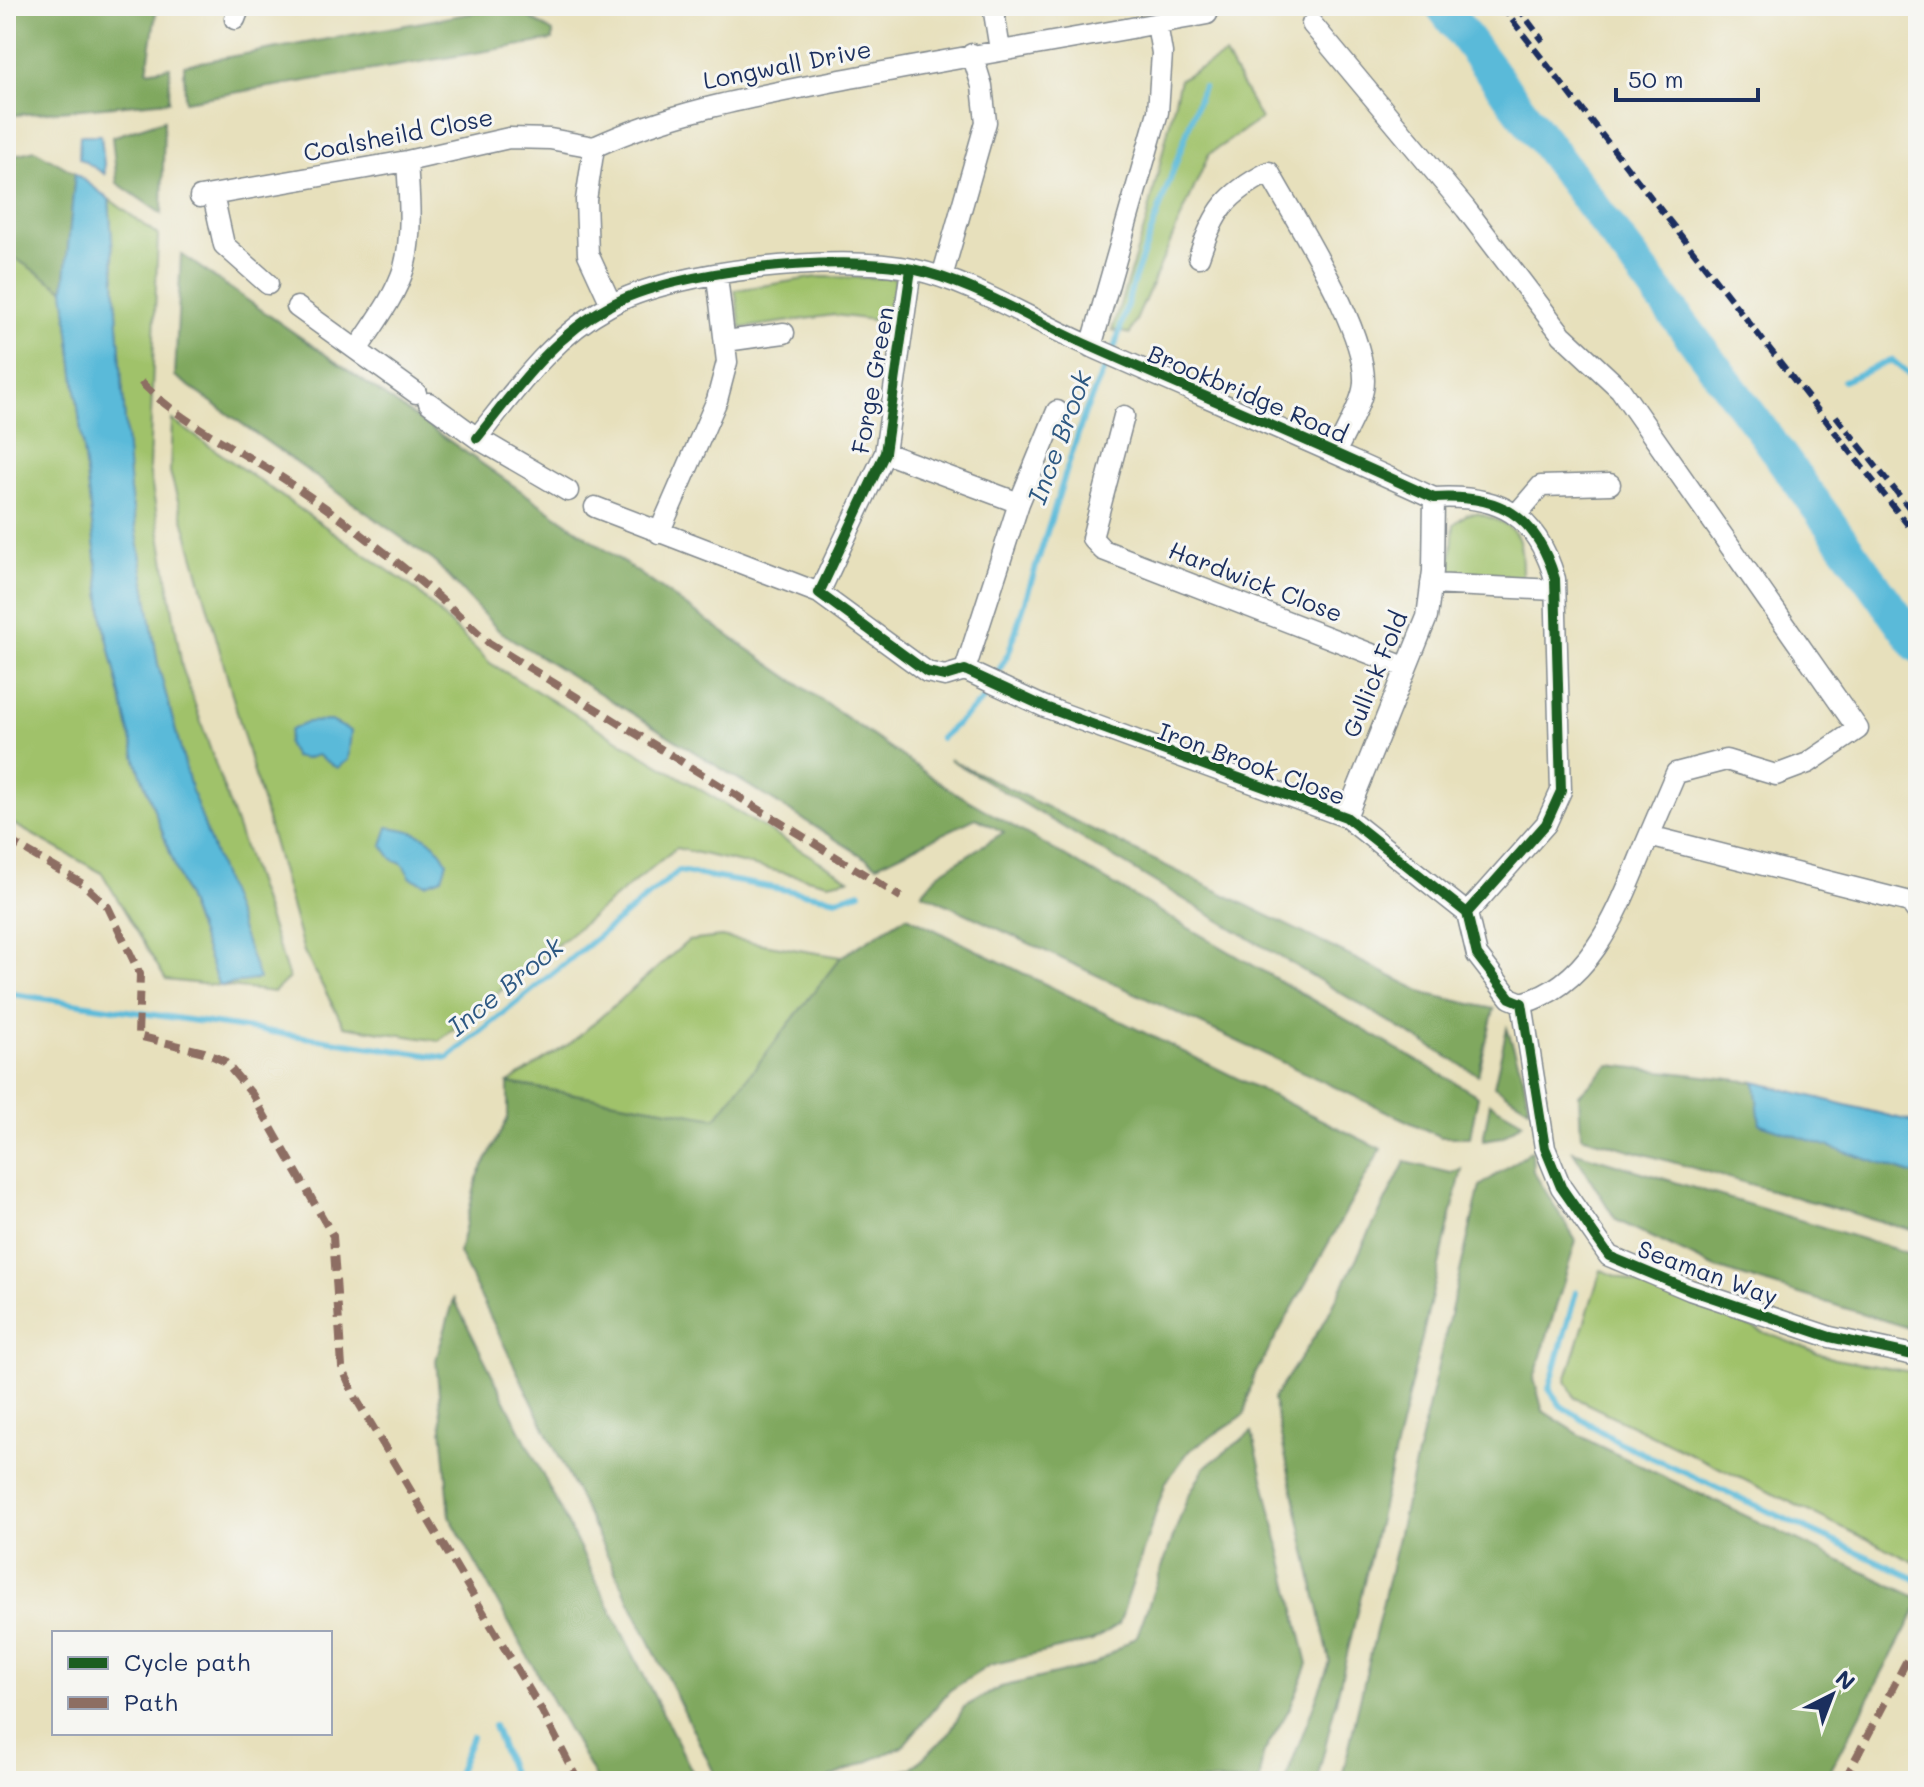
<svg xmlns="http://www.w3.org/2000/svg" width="1924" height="1787" font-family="Mali,sans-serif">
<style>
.green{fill:#a0c26b;stroke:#5e7864;stroke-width:2}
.forest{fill:#80a85f;stroke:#4e6c5e;stroke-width:2}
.water{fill:#5abad9;stroke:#3a749c;stroke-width:2}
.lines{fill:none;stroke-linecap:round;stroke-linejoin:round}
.stream{stroke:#5abad9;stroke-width:6}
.river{stroke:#5abad9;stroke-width:34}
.minor-casing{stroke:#81888d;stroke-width:23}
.minor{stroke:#fff;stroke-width:20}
.rail{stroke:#1b2f5e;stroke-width:6;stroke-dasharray:12 6;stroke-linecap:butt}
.quiet{stroke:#8d6e63;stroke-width:8;stroke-dasharray:16 8;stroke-linecap:butt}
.cycleway-casing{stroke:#f6f6f2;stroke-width:15}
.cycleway{stroke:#1b5e20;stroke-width:10}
.labels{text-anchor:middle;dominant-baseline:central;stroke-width:6;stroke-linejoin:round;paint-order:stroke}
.street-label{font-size:24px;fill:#1b2f5e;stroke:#f6f6f2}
.water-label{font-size:26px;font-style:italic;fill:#2e5983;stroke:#f6f6f2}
</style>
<rect width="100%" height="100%" fill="#f6f6f2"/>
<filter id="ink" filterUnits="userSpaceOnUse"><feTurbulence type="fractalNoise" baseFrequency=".0125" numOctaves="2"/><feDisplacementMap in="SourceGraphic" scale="16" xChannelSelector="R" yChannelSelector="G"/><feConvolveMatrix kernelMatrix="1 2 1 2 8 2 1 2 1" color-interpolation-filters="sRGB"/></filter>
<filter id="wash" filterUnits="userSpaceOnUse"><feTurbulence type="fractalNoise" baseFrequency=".006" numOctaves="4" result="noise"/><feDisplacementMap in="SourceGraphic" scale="32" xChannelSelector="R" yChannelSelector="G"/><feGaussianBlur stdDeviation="1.8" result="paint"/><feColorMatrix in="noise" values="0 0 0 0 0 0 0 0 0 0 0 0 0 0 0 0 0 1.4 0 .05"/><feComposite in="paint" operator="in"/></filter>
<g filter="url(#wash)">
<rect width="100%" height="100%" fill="#e7e0bc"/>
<path class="green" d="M1225,55L1261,119L1209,154L1130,334L1112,330L1147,219L1180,79Z
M109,199L158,235L149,468L182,667L289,978L274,992L166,980L102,873L6,820V252L64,290L104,624L137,763L219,986L191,788L158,665L130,491Z
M818,277L896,278L888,322L834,315L741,328L735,290Z
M172,420L415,589L490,663L849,879L828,883L676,848L439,1041L344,1026L304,952L170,472Z
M1477,513C1520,527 1522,534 1522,577L1450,572L1454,524L1467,514Z
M721,937L841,957L716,1118L508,1083L572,1042L688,941Z
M1601,1270L1834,1359L1918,1373V1564L1575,1398L1566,1381Z"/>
<path class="forest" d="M6,6H157L147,71L170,67L169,101L15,115L6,110Z
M511,6L553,32V40L185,101L184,65Z
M164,120L162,214L117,183L112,137Z
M35,150L75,173L64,290L6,252V157Z
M181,254L949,789L1478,1096L1470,1137H1441L922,893L938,874L1004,832L976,818L877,865L499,631L434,561L175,376Z
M949,759L1427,994L1494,1009L1478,1075Z
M907,916L1381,1149L1253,1378L1244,1415L1189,1451L1166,1482L1119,1624L1092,1641L990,1665L949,1691L902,1747L822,1781H718L459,1253L477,1178L508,1118V1083L716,1118L841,957Z
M1507,1028L1523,1076L1529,1108L1494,1086Z
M1609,1065L1755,1082L1761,1124L1918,1176V1232L1581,1136L1579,1095Z
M1490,1103L1523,1122L1502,1137L1483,1140Z
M1532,1150L1533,1171L1576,1241L1534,1379L1543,1411L1593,1443L1918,1598V1606L1825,1781H1341L1480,1186Z
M1573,1151L1918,1256V1331L1716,1268L1616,1220Z
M1405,1162L1451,1173L1462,1169L1317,1781H1285L1330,1662L1273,1399L1325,1321Z
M454,1299L697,1781H597L450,1517L436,1360Z
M1252,1432L1308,1664L1291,1706L1262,1756L1260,1781H869L912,1768L949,1734L964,1707L1001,1687L1093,1665L1137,1636L1187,1499L1204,1468Z"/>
<path class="water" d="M80,135H101L105,174L79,158Z
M75,173L109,199L130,491L158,665L191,788L259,979L219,986L137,763L104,624L64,290Z
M331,721L351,731L348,760L337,768L317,755L305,759L294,757L287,743L290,730L308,722Z
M388,827C417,831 433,835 447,862L442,878L426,884L411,878L402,863L392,859L382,845Z
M1755,1082L1918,1123V1176L1760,1124Z"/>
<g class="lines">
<path class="stream" d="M1844,381L1892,360L1918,382
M941,738L983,700L1009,652L1085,412L1116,343L1133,283L1203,87
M6,993L448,1058L679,871L837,899L860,892
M1576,1292L1549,1389L1561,1406L1618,1442L1918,1580
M494,1726L514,1781
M454,1781L472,1737"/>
<path class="river" d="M1442,6L1758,425L1918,646"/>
</g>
</g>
<g filter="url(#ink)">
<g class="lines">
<defs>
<path id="minor" d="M993,6L1000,50
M235,19L240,6
M1312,24L1466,209L1562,335L1620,389L1858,729L1808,763L1776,775L1726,760L1676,773L1649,836
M213,195L224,245L268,284
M200,197L407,161L509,138L550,139L594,147
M1199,257C1214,211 1226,194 1269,172C1294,218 1374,341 1363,390C1359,410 1344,433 1336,452
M911,269L885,453L819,593L927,672L945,676L965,670L1045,707L1346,817L1467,913
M942,277L986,122L982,86L972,54
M611,304L588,254L586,200L594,147C672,111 752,97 835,81C959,57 1083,38 1207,14
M297,307L416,393
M726,341L784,333
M1091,347L1158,112L1162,53L1157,24
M357,350C374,324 395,297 404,268C413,234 409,195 407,161
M429,403L477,438L568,491
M1124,416L1092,538L1103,550L1405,667
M477,438C516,389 553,336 609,306C674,269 840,254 912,269C974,282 1032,321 1090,346C1205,397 1320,445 1434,498C1499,494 1536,514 1555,579L1561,791L1546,824L1467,913L1477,955L1510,998L1522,1003
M885,453L1019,503L1057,411
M595,507L819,593
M1516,515L1541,486L1610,484
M659,533L717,400L727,362L717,276
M1431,584L1555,590
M965,670L1019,503
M1346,817L1427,617L1433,571L1434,498
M1522,1003L1545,1148L1561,1187L1609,1256L1690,1290L1830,1337L1918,1356
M1522,1003C1597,984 1622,898 1649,836L1910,902L1918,913"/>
</defs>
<use href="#minor" class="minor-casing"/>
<use href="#minor" class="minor"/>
<path class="rail" d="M1501,6L1918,538
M1517,6L1543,41
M1836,416L1918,519"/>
<path class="quiet" d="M141,382C185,427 242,450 293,485C362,532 428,585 489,643L901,897
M6,839L83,884L108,907L140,974L138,1036L204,1052L224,1061L252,1094L333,1236L342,1367L355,1397L542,1711L578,1781
M1844,1781L1918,1639"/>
<defs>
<path id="cycleway" d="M911,269L885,453L819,593L927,672L945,676L965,670L1045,707L1346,817L1467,913
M477,438C516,389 553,336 609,306C674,269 840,254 912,269C974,282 1032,321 1090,346C1205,397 1320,445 1434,498C1499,494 1536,514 1555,579L1561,791L1546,824L1467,913L1477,955L1510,998L1522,1003L1545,1148L1561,1187L1609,1256L1690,1290L1830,1337L1918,1356"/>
</defs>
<use href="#cycleway" class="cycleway-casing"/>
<use href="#cycleway" class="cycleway"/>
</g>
</g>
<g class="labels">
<g class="street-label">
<text transform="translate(787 64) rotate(-11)">Longwall Drive</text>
<text transform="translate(398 134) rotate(-11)">Coalsheild Close</text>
<text transform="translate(872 380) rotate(-80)">Forge Green</text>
<text transform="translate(1248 393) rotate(23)">Brookbridge Road</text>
<text transform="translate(1256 581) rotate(21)">Hardwick Close</text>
<text transform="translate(1374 674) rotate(-68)">Gullick Fold</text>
<text transform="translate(1252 763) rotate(20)">Iron Brook Close</text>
<text transform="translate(1708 1272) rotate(20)">Seaman Way</text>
</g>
<g class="water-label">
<text transform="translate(1059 437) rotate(-70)">Ince Brook</text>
<text transform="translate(505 986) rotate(-39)">Ince Brook</text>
</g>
</g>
<rect width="1924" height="1787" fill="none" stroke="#f6f6f2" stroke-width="32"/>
<rect x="52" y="1631" width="280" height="104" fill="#f6f6f2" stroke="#9ea6b7" stroke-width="2"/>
<rect x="68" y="1657" width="40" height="12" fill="#1b5e20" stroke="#9ea6b7" stroke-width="2"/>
<text x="124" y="1671" font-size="24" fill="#1b2f5e">Cycle path</text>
<rect x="68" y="1697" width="40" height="12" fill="#8d6e63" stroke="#9ea6b7" stroke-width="2"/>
<text x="124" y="1711" font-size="24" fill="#1b2f5e">Path</text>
<g transform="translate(1832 1695) rotate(42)" stroke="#f6f6f2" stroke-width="6" paint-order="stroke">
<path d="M0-6L14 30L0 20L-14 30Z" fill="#1b2f5e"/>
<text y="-12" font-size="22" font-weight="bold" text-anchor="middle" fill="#1b2f5e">N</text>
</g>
<path d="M1616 88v12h142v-12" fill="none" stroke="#1b2f5e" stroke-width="4"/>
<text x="1628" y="88" font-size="24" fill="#1b2f5e" stroke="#f6f6f2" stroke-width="6" paint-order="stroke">50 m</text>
</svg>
